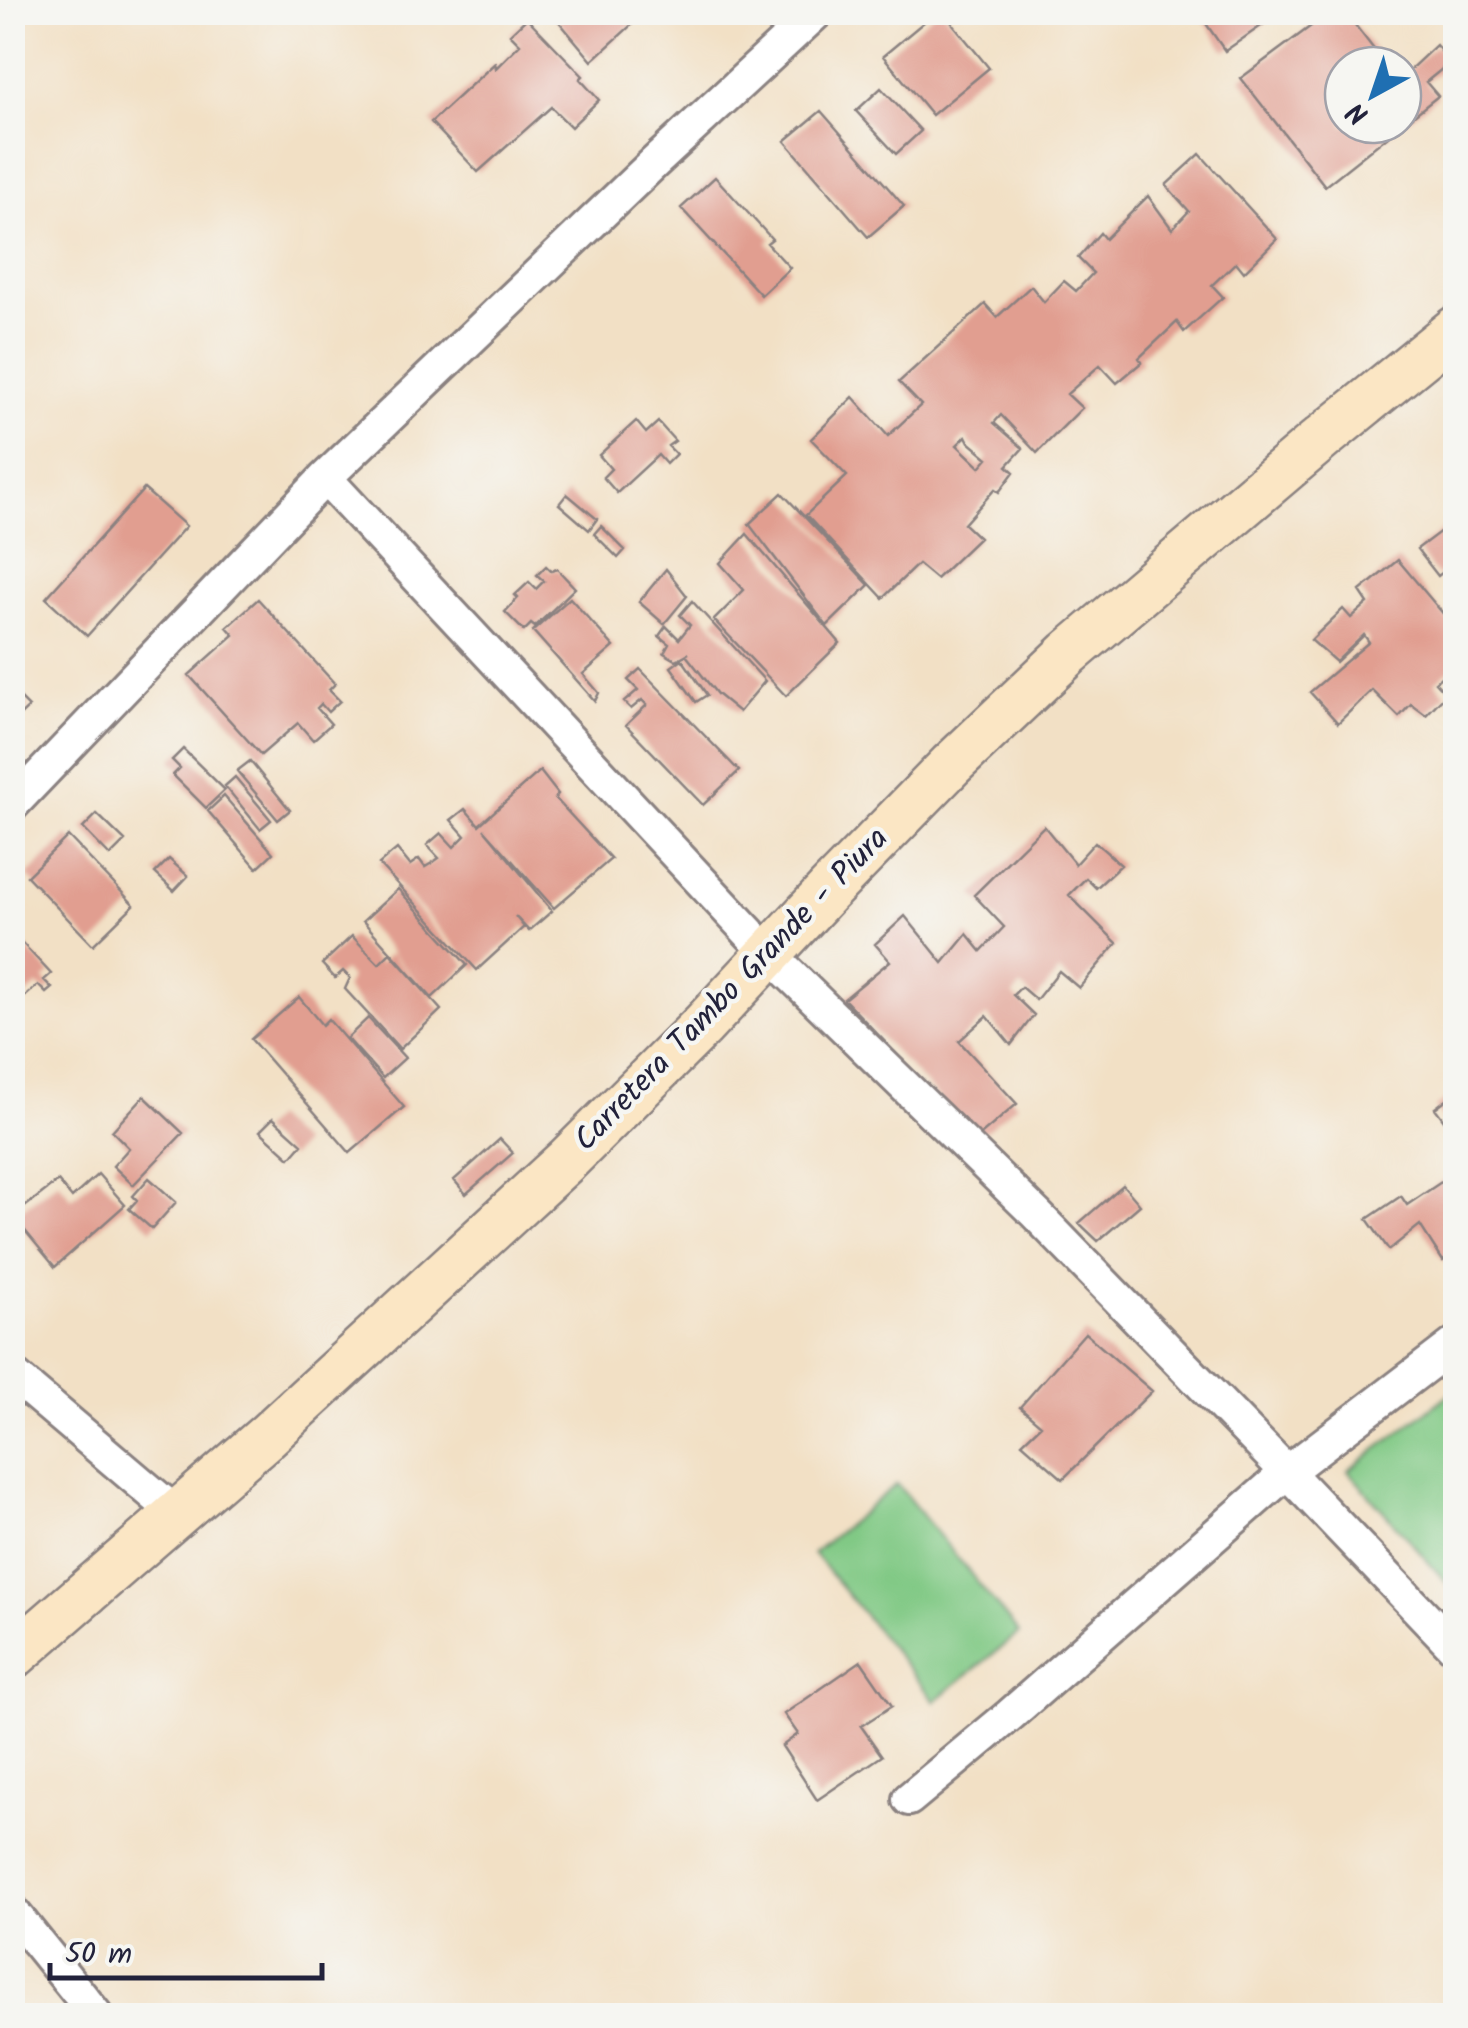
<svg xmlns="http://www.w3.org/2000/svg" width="1468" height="2028" font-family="Kalam,sans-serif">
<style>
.green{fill:#81c985;stroke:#527660;stroke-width:2.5}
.building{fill:#e19e90;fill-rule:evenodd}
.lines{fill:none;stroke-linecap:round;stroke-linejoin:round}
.street-casing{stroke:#8a8180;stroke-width:38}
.secondary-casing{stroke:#8a8180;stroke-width:50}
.street{stroke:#fff;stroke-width:32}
.secondary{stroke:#fbe6c4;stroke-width:45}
.labels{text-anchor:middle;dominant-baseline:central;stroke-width:9;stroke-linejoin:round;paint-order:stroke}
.street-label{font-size:32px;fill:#22223b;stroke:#f6f6f2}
</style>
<rect width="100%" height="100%" fill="#f6f6f2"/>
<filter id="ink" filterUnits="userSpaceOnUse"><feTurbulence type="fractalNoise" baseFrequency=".01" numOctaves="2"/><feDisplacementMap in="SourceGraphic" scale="20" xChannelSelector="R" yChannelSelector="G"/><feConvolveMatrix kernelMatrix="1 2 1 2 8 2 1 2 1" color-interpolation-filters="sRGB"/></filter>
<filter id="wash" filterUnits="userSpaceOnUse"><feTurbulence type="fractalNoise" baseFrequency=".0048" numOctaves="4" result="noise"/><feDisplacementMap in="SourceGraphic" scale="40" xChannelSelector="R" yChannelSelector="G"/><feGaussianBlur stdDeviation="2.25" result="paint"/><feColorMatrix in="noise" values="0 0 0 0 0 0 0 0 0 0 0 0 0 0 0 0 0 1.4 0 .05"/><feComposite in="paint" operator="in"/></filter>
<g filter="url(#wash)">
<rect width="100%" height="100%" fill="#f2e0c5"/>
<path class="green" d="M1455,1390V1592L1348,1471Z
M897,1484L1019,1633L935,1701L813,1553Z"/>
<g id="blocks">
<path class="building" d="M551,12H632L638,19L592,61Z
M936,12H943L989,68L932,115L883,56Z
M1198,12H1270L1274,17L1225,51Z
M1330,12H1345L1386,65H1343V125H1402L1325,186L1241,78Z
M527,18L583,76L580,79L599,100L571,127L551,107L478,172L431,122L495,63L496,68L520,44L510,34Z
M1436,45L1449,61L1456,55V85L1442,69L1426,82L1438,96L1403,124V76Z
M881,88L921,131L896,154L856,111Z
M821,111L904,206L868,237L785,141Z
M1200,154L1277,239L1244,272L1236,262L1212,285L1223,297L1184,332L1177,322L1139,358L1142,362L1117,383L1100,365L1067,394L1082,408L1037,453L1001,415L994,423L1023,448L1007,466L1014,472L999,492L995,489L964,524L979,538L936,579L918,564L883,598L806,515L847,476L811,439L853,397L888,436L921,405L899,382L985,304L997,317L1031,286L1044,302L1064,281L1076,291L1093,273L1078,258L1100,233L1105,239L1148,196L1172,229L1189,211L1166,185ZM966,436L969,442L988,458L980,467L957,445Z
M715,177L772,239L767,243L790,268L761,295L681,208Z
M636,421L646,433L658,422L675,441L668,446L676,454L666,464L658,455L617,493L603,477L611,469L599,455Z
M144,489L186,526L87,636L46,598Z
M782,493L869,585L827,626L749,524Z
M567,494L597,519L589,530L559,504Z
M1456,510V562L1438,576L1417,549L1453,522L1449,514Z
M601,526L625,550L618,558L594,534Z
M747,534L840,643L786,696L714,620L744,590L720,563Z
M1398,560L1456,629V664L1435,682L1446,694L1426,715L1411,704L1399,717L1372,690L1338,723L1310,692L1369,642L1364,635L1336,662L1311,640L1343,609L1351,618L1368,603L1360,591Z
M546,566L551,571L557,569L575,588L535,627L531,624L524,631L505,612L518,598L515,595L529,582L536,589L544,581L537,575Z
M666,569L687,596L664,624L639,602Z
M570,598L614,647L583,674L599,693L595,701L533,631Z
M258,599L335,684L329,690L340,701L328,712L321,704L317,708L331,724L313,740L298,723L261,755L189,675L234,635L227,627Z
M692,601L765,681L739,712L717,694L686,655L689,653L676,660L664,653L669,644L659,636L666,626L679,639L690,625L680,615Z
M682,659L707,695L696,702L671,667Z
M640,669L739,771L703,805L626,725L647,705L642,700L631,709L624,702L638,690L628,680Z
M12,690L29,707L12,723Z
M183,749L225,790L206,808L173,775L180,768L172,760Z
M250,761L290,810L278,820L237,771Z
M540,771L558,794L555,798L611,859L554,908L484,829L552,911L529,931L515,916L524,927L477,970L379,864L397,849L410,865L419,859L425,867L432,863L439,858L427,845L441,833L454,847L465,836L451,820L465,809L479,825Z
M235,777L271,820L260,829L225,786Z
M224,796L273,853L257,868L208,811Z
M97,814L125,841L110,856L83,828Z
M1044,826L1075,864L1095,842L1121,865L1096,888L1086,878L1069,895L1117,943L1079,988L1059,971L1036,1000L1021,987L1013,995L1034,1015L1011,1045L987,1016L959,1041L1017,1104L977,1138L844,999L890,961L875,944L905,916L943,963L967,934L981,951L1004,927L974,895Z
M68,836L134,905L93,945L27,876Z
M169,859L188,876L174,891L155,873Z
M398,889L467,965L432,998L363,921Z
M12,932L51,974L44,980L52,988L46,993L38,985L12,1008Z
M352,936L379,964L390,953L441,1010L400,1049L345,989L350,978L343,971L335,978L322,964Z
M299,997L322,1025L328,1019L404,1107L350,1153L251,1039Z
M368,1018L405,1058L383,1078L347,1038Z
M1456,1092V1123L1450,1128L1435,1108Z
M144,1096L183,1133L133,1185L113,1166L129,1148L112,1131Z
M273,1118L302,1144L290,1158L260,1131Z
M500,1139L513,1153L466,1194L454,1180Z
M1456,1172V1202L1453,1203L1456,1207V1253L1443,1261L1420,1225L1389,1250L1367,1219L1401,1196L1407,1205Z
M98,1174L125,1205L55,1267L13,1216L58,1181L72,1198Z
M149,1178L176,1202L152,1229L129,1209L137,1200L133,1196Z
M1123,1185L1140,1205L1098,1241L1079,1223Z
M1085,1333L1152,1391L1063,1479L1022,1443L1041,1425L1020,1407Z
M861,1661L892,1706L861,1726L882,1756L817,1800L782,1746L798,1734L784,1714Z"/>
</g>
</g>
<g filter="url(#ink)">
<use href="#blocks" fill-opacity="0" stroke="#8a8180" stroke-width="2.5"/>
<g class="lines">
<defs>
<path id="street" d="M325,478L769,954L1036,1214L1287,1472L1456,1649
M12,805L325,478L654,163L817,12
M12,1374L177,1514
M909,1799L1010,1715L1287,1472L1456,1343
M12,1911L97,2016"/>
<path id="secondary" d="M12,1657L268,1435L567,1160L703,1025L828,891L951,765L1069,653L1322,438L1456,329"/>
</defs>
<use href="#street" class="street-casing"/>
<use href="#secondary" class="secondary-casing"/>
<use href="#street" class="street"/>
<use href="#secondary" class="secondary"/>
</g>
</g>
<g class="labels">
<g class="street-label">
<text transform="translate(732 990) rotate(-46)">Carretera Tambo Grande - Piura</text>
</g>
</g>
<rect width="1468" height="2028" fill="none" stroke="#f6f6f2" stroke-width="50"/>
<g transform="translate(1373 95) rotate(220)"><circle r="48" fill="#f6f6f2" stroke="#a1a1a9" stroke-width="2.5"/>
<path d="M0-8L18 38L0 25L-18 38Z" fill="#1f6fb2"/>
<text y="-15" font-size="28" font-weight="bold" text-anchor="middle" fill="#22223b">N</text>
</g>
<path d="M50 1963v15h272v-15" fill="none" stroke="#22223b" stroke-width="5"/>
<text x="65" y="1963" font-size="30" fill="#22223b" stroke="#f6f6f2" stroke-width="8" paint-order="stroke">50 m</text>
</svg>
